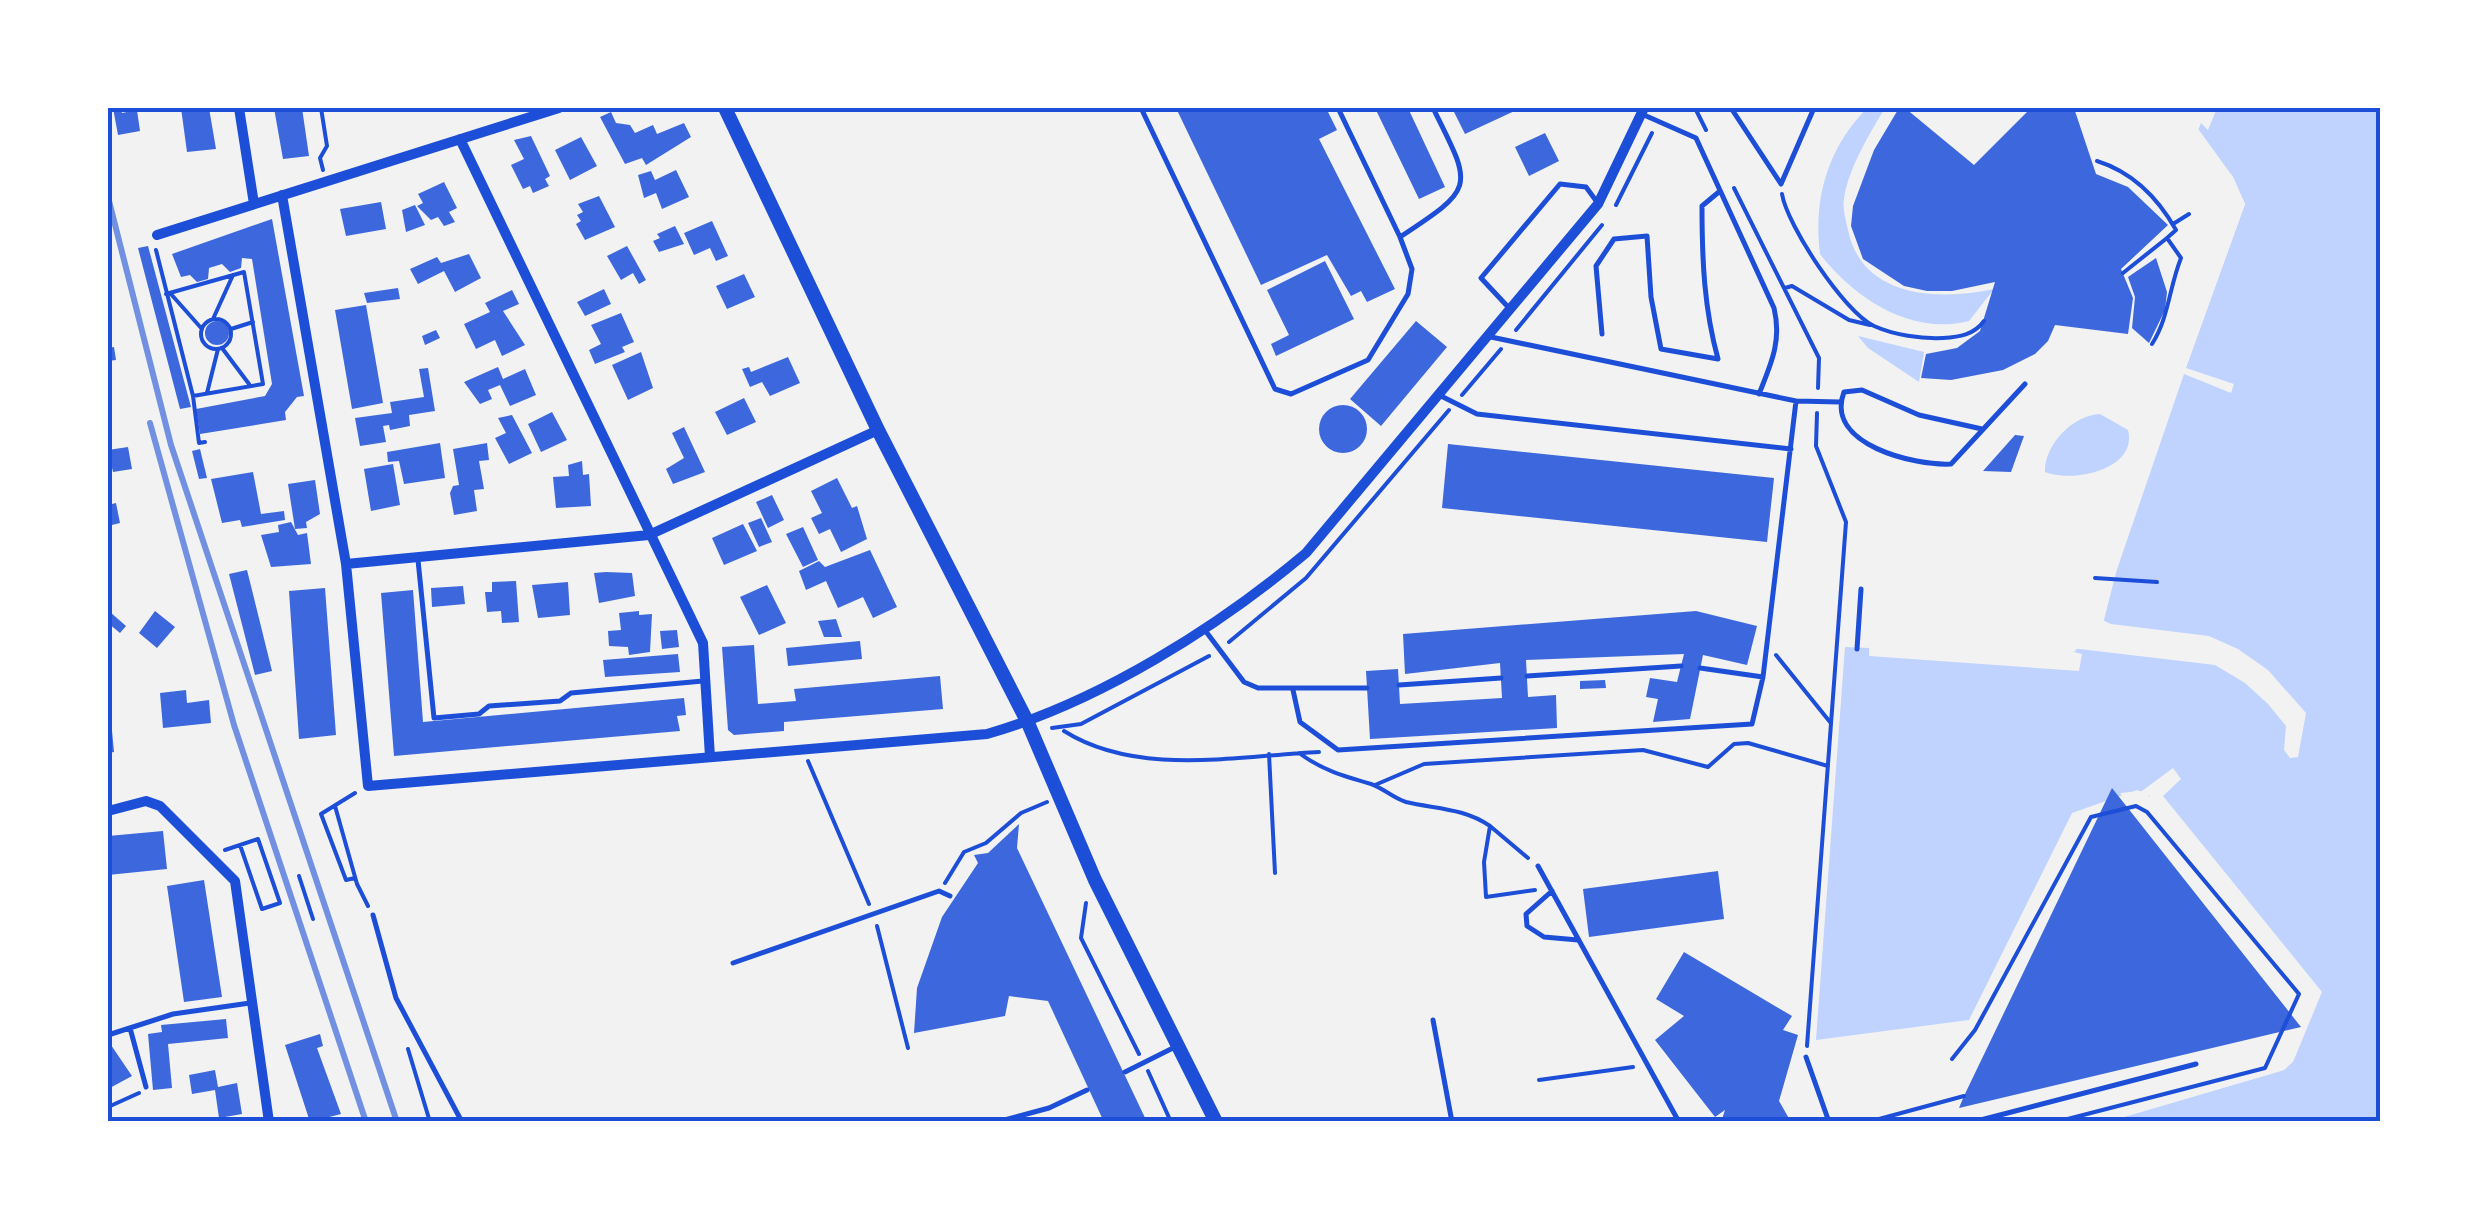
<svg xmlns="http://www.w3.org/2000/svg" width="2488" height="1229" font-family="'Fira Sans Condensed',sans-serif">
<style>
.water{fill:#bfd3fe}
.pier{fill:#f2f2f2}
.building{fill:#3d67dc}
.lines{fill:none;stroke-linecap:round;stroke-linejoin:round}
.path{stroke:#1d4ed8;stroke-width:4}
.service{stroke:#1d4ed8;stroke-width:5}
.minor{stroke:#1d4ed8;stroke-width:10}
.tertiary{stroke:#1d4ed8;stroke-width:14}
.rail{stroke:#7290e2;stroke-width:6}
.neatline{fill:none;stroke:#1d4ed8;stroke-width:4}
</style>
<rect width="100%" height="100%" fill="#f2f2f2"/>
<path class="water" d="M1867,108H1885C1870,133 1848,169 1844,199C1842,209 1846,220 1848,230C1862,298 1938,301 1994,289L1969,321C1911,336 1854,298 1820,254C1813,198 1828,148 1867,108Z
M2183,108H2380V1121H2110L2284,1070L2319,994L2158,800L2137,790L2072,813L1969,1020L1816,1040L1845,647L1869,648V656L2079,671L2082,654L2074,652L2104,620L2126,533L2245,204L2233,177Z
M1858,336L1924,352L1919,382L1868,348Z
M2100,414L2128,430C2138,470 2072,483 2045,472C2044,446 2072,415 2100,414Z"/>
<path class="pier" d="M2178,108H2217L2208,130L2201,123L2197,133L2233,177L2245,204L2186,368L2234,384L2231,393L2184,374L2100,619L2111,624L2209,636L2238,649L2268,670L2306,713L2298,757L2290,758L2284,750L2286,726L2268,704L2245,683L2215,665L2071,648L2099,618L2122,532L2240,204L2229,180L2194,136L2195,127Z
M2173,768L2181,779L2163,796L2322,992L2293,1062L2284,1070L2110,1121L2125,1108L2281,1065L2288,1059L2313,994L2149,795L2123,797L2120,793L2142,791Z"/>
<path class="building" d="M113,108H121L122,113L137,110L140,131L118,135Z
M181,108H209L216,149L187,152Z
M274,108H302L309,156L283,159Z
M1176,108H1326L1337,130L1319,139L1395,289L1367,302L1361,291L1351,296L1327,255L1261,285Z
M1375,108H1408L1445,187L1419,199Z
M1452,108H1521L1465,134Z
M1899,108H1905L1974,165L2031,108H2074L2096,174L2128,187L2168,225L2121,269L2133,298L2128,334L2055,325L2048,341L2035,354L2003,370L1951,380L1921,378L1926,354L1957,348L1980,331L1995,282L1952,291H1927L1904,286L1863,259L1851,226L1853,206L1874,150Z
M611,112L616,123L630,125L635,133L653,125L657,134L684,123L691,137L646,165L642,158L625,164L600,117Z
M1545,133L1559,161L1529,176L1515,147Z
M531,136L550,176L545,179L549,186L533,193L530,186L523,189L511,165L524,159L514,140Z
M581,137L597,166L570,180L555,150Z
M676,170L689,197L662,209L656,193L644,198L638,175L651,171L655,180Z
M444,182L457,208L449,212L455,222L444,226L438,217L431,220L417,206L423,203L418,194Z
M599,196L615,227L585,240L576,224L581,221L577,215L583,212L578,204Z
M381,202L386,229L346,236L340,209Z
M415,205L425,225L406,232L402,210Z
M272,219L304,396L297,397L285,412L286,420L200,434L196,409L265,396L272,384L252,259L242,258L241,268L230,272L222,264L209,268L208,279L197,282L190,275L181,277L172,254Z
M712,221L728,256L716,261L710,248L694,255L684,233Z
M675,226L684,244L659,252L653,241L660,238L657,234Z
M148,246L191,407L180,409L138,248Z
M627,246L646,280L639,284L633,273L621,280L607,256Z
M469,254L481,278L455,292L444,271L418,284L410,269L437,257L441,263Z
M2156,258L2167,292L2165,310L2149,343L2132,328L2135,297L2128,277Z
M1325,261L1354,319L1276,356L1271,344L1289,335L1267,290Z
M744,274L755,297L727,309L716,286Z
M398,288L400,299L367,303L364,293Z
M604,289L611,304L585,316L577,302Z
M512,290L519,304L503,311L525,345L502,356L495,340L476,349L464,324L490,312L485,303Z
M366,305L383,403L352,409L335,310Z
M621,313L634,342L622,347L625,352L595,364L589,350L601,344L591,325Z
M1416,321L1447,347L1381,426L1350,399Z
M205 333a12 12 0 1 1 24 0a12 12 0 1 1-24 0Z
M436,330L440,338L425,345L422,336Z
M114,347L116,360L108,361V348Z
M641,352L653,388L628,400L612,365Z
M788,357L800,383L770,396L762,382L750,387L742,369L749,367L751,372Z
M498,367L503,379L525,369L536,395L510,406L500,385L488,390L492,399L480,404L464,382Z
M428,368L435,411L409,415L410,426L390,430L389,425L383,426L386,442L360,446L355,418L392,413L390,402L424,397L419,369Z
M744,398L756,422L727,435L715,412Z
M1319 429a24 24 0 1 1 48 0a24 24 0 1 1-48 0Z
M552,412L567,440L541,452L528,424Z
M512,415L532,453L509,464L495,438L506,433L498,418Z
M684,427L705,472L673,484L666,469L684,458L672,433Z
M2015,435L2024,436L2011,472L1983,471Z
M440,443L445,478L404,484L399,461L388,462L387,452Z
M487,443L489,460L479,461L484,489L474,490L477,511L454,515L450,493L453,486L459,485L453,449Z
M1448,444L1774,478L1767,542L1442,508Z
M128,447L132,469L113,472L108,450Z
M200,449L207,478L199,479L192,451Z
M582,461L583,475L589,474L591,506L556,508L553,477L569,476L568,465Z
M393,464L400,505L371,511L364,469Z
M253,472L261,514L284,511L285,520L242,527L240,520L222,523L211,479Z
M837,478L852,508L857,506L867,539L841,552L830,529L819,534L811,518L822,513L811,491Z
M315,480L320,514L306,522L307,528L295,529L288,484Z
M772,495L784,520L768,528L756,502Z
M116,503L120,523L108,526V505Z
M761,518L772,542L759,547L748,523Z
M291,522L298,535L307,533L311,564L271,567L261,535L279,532L278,525Z
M743,524L757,551L724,565L712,538Z
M803,527L818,560L803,567L786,534Z
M870,550L897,607L873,618L863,597L838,608L826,581L806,590L799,571L819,561L825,567Z
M247,570L272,671L255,675L229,574Z
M606,572L632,573L635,596L599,603L594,573Z
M516,581L519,622L502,623L501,611L487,612L485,592H492V582Z
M568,582L570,615L538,618L532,585Z
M767,585L786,623L759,635L740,597Z
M463,586L465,604L432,607L431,588Z
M325,588L336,735L299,739L289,591Z
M413,590L423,722L684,698L686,715L677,716L680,731L394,756L381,593Z
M155,611L175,627L157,648L139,633Z
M639,611V615L652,614L650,652L629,655L628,647L609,646L608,631L621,630L619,613Z
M1696,611L1757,626L1747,665L1703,655L1690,719L1653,722L1658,699L1646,697L1650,678L1677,682L1684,654L1526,660L1528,697L1556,695L1557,728L1370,739L1366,671L1398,669L1400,704L1502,698L1500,663L1405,674L1403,634Z
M110,612L126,626L120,633L108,623Z
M836,619L842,637H824L818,621Z
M677,630L679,647L662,649L660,631Z
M860,641L862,659L788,666L786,648Z
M754,645L758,704L796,701L794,689L940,676L943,709L784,722V731L734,735L728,730L722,647Z
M678,654L680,672L605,677L603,660Z
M1605,680L1606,688L1580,689V681Z
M186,690L187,703L209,700L211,723L163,728L160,693Z
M111,720L114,752L108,753V721Z
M2112,788L2301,1027L1959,1108L1964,1096Z
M1019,824L1017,848L1147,1122H1104L1048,1001L1009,996L1005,1016L914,1033L917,988L942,917L978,863L974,855L988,853Z
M163,831L167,869L108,875V836Z
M1718,871L1724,919L1589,937L1583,889Z
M204,880L222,997L184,1002L167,886Z
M1684,952L1792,1016L1783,1030L1798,1035L1779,1101L1791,1122H1721L1725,1110L1715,1117L1655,1040L1684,1016L1656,999Z
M226,1019L228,1038L168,1044L172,1088L153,1090L148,1034L162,1032L161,1025Z
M320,1034L323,1046L317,1048L341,1114L310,1122L285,1045Z
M111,1045L132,1076L108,1089V1047Z
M215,1070L218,1087L237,1083L242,1114L219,1118L215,1090L192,1094L189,1075Z"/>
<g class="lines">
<path class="path" d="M321,108L327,146L320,158L323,170
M1695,108L1706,130
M2097,161C2132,172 2158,198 2176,230L2167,238
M1734,188L1819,358L1818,388
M1782,194C1787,225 1844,312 1874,326C1894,335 1921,339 1943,338C1959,337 1974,335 1984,321
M1616,205L1652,133
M2173,224L2189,214
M156,250L193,396L199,443L205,442
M2123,273L2167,238L2181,258C2169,288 2169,317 2152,344
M1785,288L1792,286L1849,320L1870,325
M170,293L202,329
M166,294L244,272L263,384L193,396
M201 334a15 15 0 1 1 30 0a15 15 0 1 1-30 0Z
M213,319L233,275
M231,329L253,322
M1516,330L1602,225
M222,348L249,384
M207,393L218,349
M1462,395L1501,349
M2095,578L2157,582
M1229,642L1306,578L1449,410
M1776,655L1830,722
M1052,728L1081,724L1209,656
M1064,731C1137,777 1237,756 1319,752
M1299,753C1322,770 1343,776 1371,784C1383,788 1393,798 1406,802C1436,809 1464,808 1490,826L1484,862L1486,897L1535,890
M1269,754L1275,873
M808,761L869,904
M1375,785L1424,764L1643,750L1708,767L1734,744L1748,743L1828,766
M355,793L321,814L346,880L355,878
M335,806L357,884L368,906
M1490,826L1528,858
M225,850L258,839L280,903L262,909L240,845
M299,876L313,919
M945,883L964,852L986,843L1021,813L1047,802
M1086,903L1081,938L1139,1054
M877,926L908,1048
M1807,1046L1846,522L1816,446L1817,413
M408,1049L430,1122
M1952,1059L1975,1030L2091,817L2136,806L2147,812L2299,994L2265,1068L2056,1122
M1148,1071L1171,1122
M1539,1080L1633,1067
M108,1107L139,1093
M1868,1122L1964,1096"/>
<path class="service" d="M1141,108L1275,389L1291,394L1368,360L1408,294L1412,269L1400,237
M1338,108L1400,237C1476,187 1473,188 1433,108
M1731,108L1781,184L1814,108
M1644,115L1696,138L1774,308C1782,341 1771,364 1759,394
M1509,308L1481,278L1560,184L1586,187L1597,202
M1602,334L1596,266L1614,239L1647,236L1651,297L1661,349L1718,359C1704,308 1702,260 1702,206L1720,191
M1441,396L1477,414L1791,449
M1796,401L1840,402
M1982,429L1919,415L1862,390L1844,392C1824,445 1916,466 1951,464L2025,384
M418,560L434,718L479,714L489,706L560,701L571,693L703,681
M1204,629L1244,682L1258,688H1367
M1857,649L1861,589
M1700,668L1763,677
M1527,676L1681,666
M1399,685L1501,678
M1293,690L1300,722L1338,750L1752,724L1763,677L1796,401L1491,337
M1538,866L1679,1122
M1552,891L1526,914L1527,926L1544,937L1578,940
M373,915L396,998L462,1122
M733,963L939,891L950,896
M1433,1020L1452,1122
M130,1028L146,1087
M108,1035L173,1014L250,1003
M1806,1057L1829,1122
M1125,1072L1177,1046
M997,1122L1049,1108L1087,1090
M1973,1122L2196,1064"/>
<path class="minor" d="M239,108L254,204
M460,139L703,643L710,757
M282,195L346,564L368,786L987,734C1099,702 1218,627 1306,553L1598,204L1644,108
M157,235L559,108
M346,564L649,535L878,430
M108,811L146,801L160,806L235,881L269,1122"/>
<path class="tertiary" d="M725,108L878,430L1028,723L1095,880L1216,1122"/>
<path class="rail" d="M108,197L171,445L397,1122
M150,423L234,725L366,1122"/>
</g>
<rect width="2488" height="1229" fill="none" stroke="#ffffff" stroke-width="220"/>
<rect x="110" y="110" width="2268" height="1009" class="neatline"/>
</svg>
